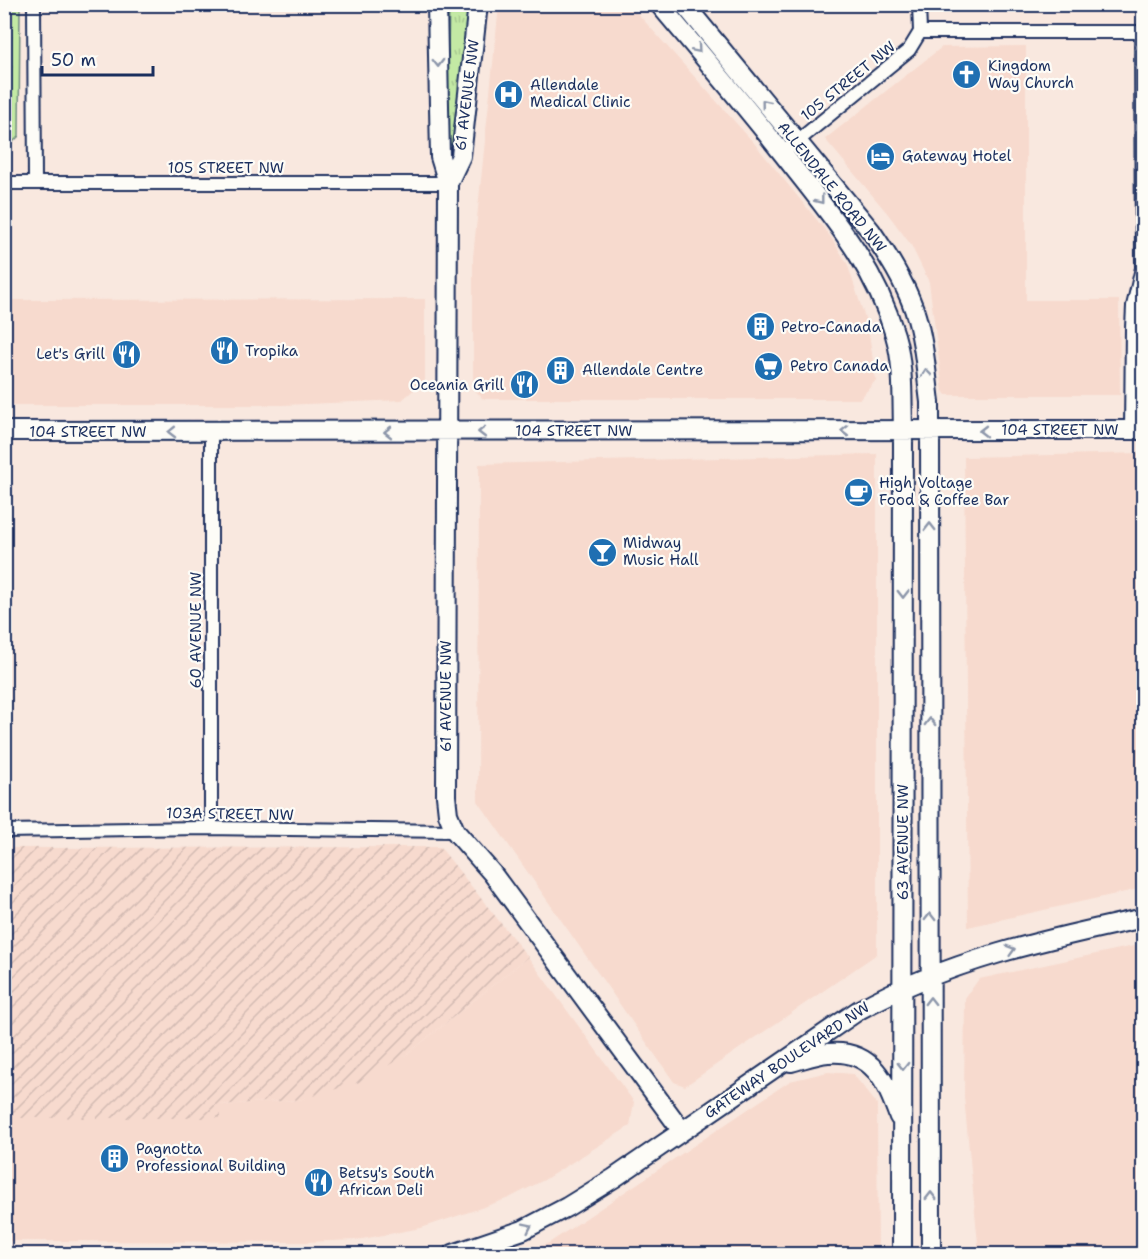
<svg xmlns="http://www.w3.org/2000/svg" width="1148" height="1259" font-family="'Shantell Sans',sans-serif">
<style>
.built{fill:#f7dace}
.industrial{fill:url(#industrial-furrows)}
.grass{fill:url(#grass-tufts);stroke:#6f8c81;stroke-width:1.5}
.lines{fill:none;stroke-linecap:round;stroke-linejoin:round}
.street-casing{stroke:#1b2f5e;stroke-width:16}
.secondary-casing{stroke:#1b2f5e;stroke-width:22}
.street{stroke:#fdfcf7;stroke-width:12}
.secondary{stroke:#fdfcf7;stroke-width:18}
.oneway{stroke:#8c96aa}
.labels{text-anchor:middle;dominant-baseline:central;stroke-width:4.5;stroke-linejoin:round;paint-order:stroke}
.poi-label{font-size:15px;fill:#1b2f5e;stroke:#fdfcf7;text-anchor:start}
.street-label{font-size:15px;fill:#1b2f5e;stroke:#fdfcf7}
</style>
<defs>
<pattern id="industrial-furrows" width="10" height="10" patternUnits="userSpaceOnUse" patternTransform="scale(1.5)"><rect width="10" height="10" fill="#f7dace"/><path d="M-1 1l2-2M0 10L10 0M9 11l2-2" fill="none" stroke="#d3bbb3"/></pattern>
<pattern id="grass-tufts" width="24" height="20" patternUnits="userSpaceOnUse" patternTransform="scale(1.5)"><rect width="24" height="20" fill="#c3e9a4"/><path d="M3 7l-1-3M5 7V3M7 7l1-3M15 17l-1-3M17 17v-4M19 17l1-3" fill="none" stroke="#a7c890"/></pattern>
</defs>
<rect width="100%" height="100%" fill="#f9e8df"/>
<filter id="ink" filterUnits="userSpaceOnUse"><feTurbulence type="fractalNoise" baseFrequency=".0167" numOctaves="2"/><feDisplacementMap in="SourceGraphic" scale="12" xChannelSelector="R" yChannelSelector="G"/><feConvolveMatrix kernelMatrix="1 2 1 2 8 2 1 2 1" color-interpolation-filters="sRGB"/></filter>
<g filter="url(#ink)">
<path class="built" d="M499,5H630L754,143L830,236L847,263L868,327L876,380L860,399H483L473,388V257Z
M1026,46V300H1119L1120,395H946L943,391L929,282L911,245L888,214L825,139L942,47Z
M425,299V380L402,400L282,405H5V300Z
M1144,453L1143,888L968,927L964,457Z
M877,454V954L685,1086L674,1082L478,801L479,464Z
M1143,944V1254H979L964,1097L965,998L979,979Z
M528,957L634,1102L630,1126L544,1180L509,1198L475,1210L421,1228L357,1240L305,1242L5,1241V1118H220V1105L299,1100L406,1055Z
M828,1072L853,1074L877,1104L878,1254H517L549,1243L790,1081Z"/>
<path class="industrial" d="M440,847L528,957L406,1055L360,1082L299,1100L220,1105V1118H5V848Z"/>
<path class="grass" d="M5,4L20,5L19,136L5,150Z
M449,5H469L454,143L451,145L446,139Z"/>
<g class="lines">
<defs>
<path id="street" d="M34,4L35,183
M919,4L920,32
M783,153L909,50L920,32H1144
M4,183H448
M1131,430L1132,328L1133,306L1142,268L1141,32
M211,828V432
M4,831L202,828L455,831"/>
<path id="secondary" d="M437,4L440,157L448,183L446,796L448,814L455,831L492,873L682,1131
M659,4C706,60 753,115 798,173C839,225 876,270 895,335C904,365 902,399 903,430L902,1254
M684,4L871,231C888,256 904,281 914,309C924,339 926,371 930,402L931,1254
M448,183L461,156L478,4
M4,431L1144,430
M791,1062C803,1059 816,1054 828,1053C873,1049 886,1082 899,1117
M453,1254L523,1230L567,1207L614,1178L859,1010C947,961 1046,939 1144,918"/>
</defs>
<use href="#street" class="street-casing"/>
<use href="#secondary" class="secondary-casing"/>
<use href="#street" class="street"/>
<use href="#secondary" class="secondary"/>
</g>
<defs><path id="oneway-chevron" d="M-2-3.5L2.5 0L-2 3.5" fill="none" stroke-width="1.6" stroke-linecap="round" stroke-linejoin="round" transform="scale(1.5)"/></defs>
<g class="oneway">
<use href="#oneway-chevron" transform="translate(697 49) rotate(49)"/>
<use href="#oneway-chevron" transform="translate(438 63) rotate(89)"/>
<use href="#oneway-chevron" transform="translate(765 103) rotate(-129)"/>
<use href="#oneway-chevron" transform="translate(820 200) rotate(52)"/>
<use href="#oneway-chevron" transform="translate(926 373) rotate(-97)"/>
<use href="#oneway-chevron" transform="translate(845 431) rotate(180)"/>
<use href="#oneway-chevron" transform="translate(983 431) rotate(180)"/>
<use href="#oneway-chevron" transform="translate(172 432) rotate(179)"/>
<use href="#oneway-chevron" transform="translate(388 432) rotate(-180)"/>
<use href="#oneway-chevron" transform="translate(482 432) rotate(180)"/>
<use href="#oneway-chevron" transform="translate(930 527) rotate(-90)"/>
<use href="#oneway-chevron" transform="translate(903 594) rotate(90)"/>
<use href="#oneway-chevron" transform="translate(930 722) rotate(-90)"/>
<use href="#oneway-chevron" transform="translate(930 917) rotate(-90)"/>
<use href="#oneway-chevron" transform="translate(1011 950) rotate(-16)"/>
<use href="#oneway-chevron" transform="translate(930 1001) rotate(-90)"/>
<use href="#oneway-chevron" transform="translate(903 1066) rotate(90)"/>
<use href="#oneway-chevron" transform="translate(931 1196) rotate(-90)"/>
<use href="#oneway-chevron" transform="translate(528 1227) rotate(-26)"/>
</g>
</g>
<defs>
<symbol id="church-disc" viewBox="-11 -11 22 22"><circle r="9.5" fill="#1f6fb2" stroke="#fdfcf7"/><path d="M-1.2-6h2.4v3.5h3.3v2.4h-3.3V6h-2.4V-.1h-3.3v-2.4h3.3Z" fill="#fff"/></symbol>
<symbol id="hospital-disc" viewBox="-11 -11 22 22"><circle r="9.5" fill="#1f6fb2" stroke="#fdfcf7"/><path d="M-5-5h3v3.5h4V-5h3V5h-3V1.5h-4V5h-3Z" fill="#fff"/></symbol>
<symbol id="hotel-disc" viewBox="-11 -11 22 22"><circle r="9.5" fill="#1f6fb2" stroke="#fdfcf7"/><path d="M-6-4.5h1.5V1H6V5H4.5V3h-9V5H-6ZM-4 0a1.8 1.8 0 1 1 3.6 0ZM.5 0V-2.5h3Q6-2.5 6 0Z" fill="#fff"/></symbol>
<symbol id="building-disc" viewBox="-11 -11 22 22"><circle r="9.5" fill="#1f6fb2" stroke="#fdfcf7"/><path d="M-4-6H4V6H1V3H-1V6H-4ZM-2.5-4.3h1.7v1.8h-1.7ZM.8-4.3h1.7v1.8H.8ZM-2.5-1h1.7V.8h-1.7ZM.8-1h1.7V.8H.8Z" fill="#fff"/></symbol>
<symbol id="restaurant-disc" viewBox="-11 -11 22 22"><circle r="9.5" fill="#1f6fb2" stroke="#fdfcf7"/><path d="M-5-6h1v4h1v-4h1v4h1v-4h1v5L-1.5 .5V6h-2V.5L-5-1ZM5-6V6H3V1.5H1.5Q1.5-4 5-6Z" fill="#fff"/></symbol>
<symbol id="supermarket-disc" viewBox="-11 -11 22 22"><circle r="9.5" fill="#1f6fb2" stroke="#fdfcf7"/><path d="M-6-5.5h2.5l.6 2H6L4.5 2H-2.5L-4.4-4H-6ZM-1.5 3.2a1.3 1.3 0 1 0 .1 0ZM3 3.2a1.3 1.3 0 1 0 .1 0Z" fill="#fff"/></symbol>
<symbol id="cafe-disc" viewBox="-11 -11 22 22"><circle r="9.5" fill="#1f6fb2" stroke="#fdfcf7"/><path d="M-5.5-4.5H6V0H3Q3 3.5 0 3.5H-2.5Q-5.5 3.5-5.5 0ZM3-3.2v2h1.7v-2ZM-6 4.5H4V6H-6Z" fill="#fff"/></symbol>
<symbol id="bar-disc" viewBox="-11 -11 22 22"><circle r="9.5" fill="#1f6fb2" stroke="#fdfcf7"/><path d="M-6-5H6L.8 .8V4.5H3.5V6h-7V4.5H-.8V.8Z" fill="#fff"/></symbol>
</defs>
<g fill-rule="evenodd">
<use href="#church-disc" x="950" y="58" width="33" height="33"/>
<use href="#hospital-disc" x="492" y="78" width="33" height="33"/>
<use href="#hotel-disc" x="864" y="140" width="33" height="33"/>
<use href="#building-disc" x="744" y="310" width="33" height="33"/>
<use href="#restaurant-disc" x="208" y="334" width="33" height="33"/>
<use href="#restaurant-disc" x="110" y="338" width="33" height="33"/>
<use href="#supermarket-disc" x="752" y="350" width="33" height="33"/>
<use href="#building-disc" x="544" y="354" width="33" height="33"/>
<use href="#restaurant-disc" x="508" y="368" width="33" height="33"/>
<use href="#cafe-disc" x="842" y="476" width="33" height="33"/>
<use href="#bar-disc" x="586" y="536" width="33" height="33"/>
<use href="#building-disc" x="98" y="1142" width="33" height="33"/>
<use href="#restaurant-disc" x="302" y="1166" width="33" height="33"/>
</g>
<g class="labels">
<g class="poi-label">
<text x="988" y="66">Kingdom<tspan x="988" dy="17">Way Church</tspan></text>
<text x="530" y="85">Allendale<tspan x="530" dy="17">Medical Clinic</tspan></text>
<text x="902" y="156">Gateway Hotel</text>
<text x="781" y="327">Petro-Canada</text>
<text x="245" y="351">Tropika</text>
<text x="105" y="354" text-anchor="end">Let's Grill</text>
<text x="790" y="366">Petro Canada</text>
<text x="582" y="370">Allendale Centre</text>
<text x="504" y="385" text-anchor="end">Oceania Grill</text>
<text x="879" y="483">High Voltage<tspan x="879" dy="17">Food &amp; Coffee Bar</tspan></text>
<text x="623" y="543">Midway<tspan x="623" dy="17">Music Hall</tspan></text>
<text x="136" y="1149">Pagnotta<tspan x="136" dy="17">Professional Building</tspan></text>
<text x="339" y="1173">Betsy's South<tspan x="339" dy="17">African Deli</tspan></text>
</g>
<g class="street-label">
<text transform="translate(848 81) rotate(-39)">105 STREET NW</text>
<text transform="translate(467 95) rotate(-83)">61 AVENUE NW</text>
<text x="226" y="168">105 STREET NW</text>
<text transform="translate(832 187) rotate(51)">ALLENDALE ROAD NW</text>
<text x="1060" y="430">104 STREET NW</text>
<text x="574" y="431">104 STREET NW</text>
<text x="88" y="432">104 STREET NW</text>
<text transform="translate(196 630) rotate(-90)">60 AVENUE NW</text>
<text transform="translate(446 696) rotate(-90)">61 AVENUE NW</text>
<text transform="translate(230 814) rotate(1)">103A STREET NW</text>
<text transform="translate(903 842) rotate(-90)">63 AVENUE NW</text>
<text transform="translate(787 1060) rotate(-34)">GATEWAY BOULEVARD NW</text>
</g>
</g>
<rect width="1148" height="1259" fill="none" stroke="#fdfcf7" stroke-width="24"/>
<rect x="12" y="12" width="1124" height="1235" fill="none" stroke="#1b2f5e" stroke-width="2" filter="url(#ink)"/>
<path d="M42 66v9h111v-9" fill="none" stroke="#1b2f5e" stroke-width="3"/>
<text x="51" y="66" font-size="18" fill="#1b2f5e" stroke="#fdfcf7" stroke-width="4.5" paint-order="stroke">50 m</text>
</svg>
